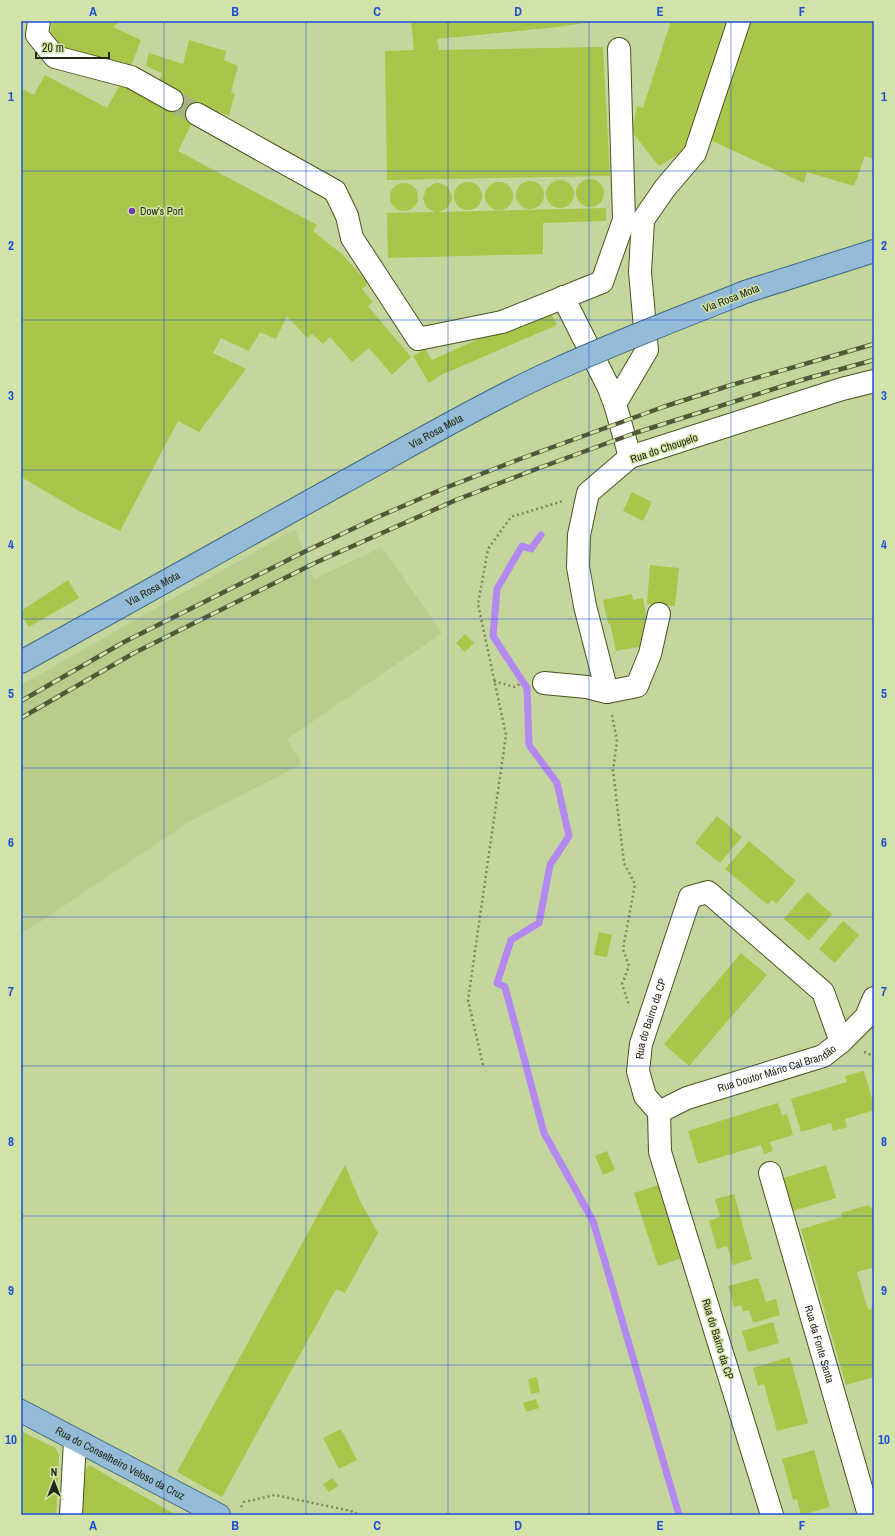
<svg xmlns="http://www.w3.org/2000/svg" width="895" height="1536" font-family="'Archivo Narrow',sans-serif">
<style>
.built{fill:#bacc8b}
.lines{fill:none;stroke-linecap:round;stroke-linejoin:round}
.stream{stroke:#b389f1;stroke-width:7}
.building{fill:#a9c54a}
.minor-tunnel{stroke:#a5b380;stroke-width:22;stroke-dasharray:22 11;stroke-linecap:butt}
.minor-casing{stroke:#47541e;stroke-width:24}
.major-casing{stroke:#3e6a80;stroke-width:24}
.path{stroke:#7b865d;stroke-width:2.5;stroke-dasharray:2 3;stroke-linecap:butt}
.minor{stroke:#fff;stroke-width:22}
.major{stroke:#94bbd7;stroke-width:22}
.rail-casing{stroke:#505838;stroke-width:4.5}
.rail{stroke:#d2e3a9;stroke-width:3;stroke-dasharray:9;stroke-linecap:butt}
.major-bridge-casing{stroke:#3e6a80;stroke-width:24;stroke-linecap:butt}
.major-bridge{stroke:#94bbd7;stroke-width:22}
.grid{fill:none;stroke:#1d4ed8;stroke-width:1;stroke-opacity:0.55}
.poi-dot{fill:#713ab1;stroke:#d2e3a9;stroke-width:1.5}
.labels{text-anchor:middle;dominant-baseline:central;stroke-width:3;stroke-linejoin:round;paint-order:stroke}
.poi-label{font-size:11px;fill:#232812;stroke:#d2e3a9;text-anchor:start}
.street-label{font-size:11px;fill:#232812;stroke:#d2e3a9}
.neatline{fill:none;stroke:#1d4ed8;stroke-width:1.5}
.grid-label{font-size:13px;text-anchor:middle;font-weight:bold;fill:#1d4ed8}
</style>
<rect width="100%" height="100%" fill="#c5d69c"/>
<path class="built" d="M295,529L314,579L382,547L442,633L287,739L302,764L189,822L34,926L21,932V685Z"/>
<g class="lines">
<path class="stream" d="M541,535L531,549L522,546L497,589L493,636L527,688L529,745L557,783L569,836L550,865L539,923L511,940L497,983L505,987L544,1133L593,1221L679,1515"/>
</g>
<path class="building" d="M52,21H120L113,27L141,40L129,71L65,54V48L56,43L51,33Z
M411,21H599L557,27L437,39L439,50L603,47L610,176L387,180L385,51L414,50Z
M671,21H730L687,149L659,166L632,132L637,106L643,108Z
M749,21H874V159L865,156L854,186L807,172L804,183L708,139Z
M189,40L226,51L224,60L238,66L231,92L235,94L229,116L201,105L178,151L317,225L313,231L343,255L368,283L362,289L373,302L368,306L411,357L392,375L369,348L352,362L330,337L323,344L312,334L307,338L287,316L276,339L260,332L249,351L221,338L213,353L246,369L199,432L178,421L120,531L81,512L21,477V88L34,95L45,75L107,108L123,79L159,81L162,73L146,66L149,53L183,64Z
M576 193a14 14 0 1 1 28 0a14 14 0 1 1-28 0Z
M546 194a14 14 0 1 1 28 0a14 14 0 1 1-28 0Z
M516 195a14 14 0 1 1 28 0a14 14 0 1 1-28 0Z
M454 196a14 14 0 1 1 28 0a14 14 0 1 1-28 0Z
M485 196a14 14 0 1 1 28 0a14 14 0 1 1-28 0Z
M390 197a14 14 0 1 1 28 0a14 14 0 1 1-28 0Z
M435,183H440L448,187L452,196V200L447,208L439,212L606,208V221L543,223V254L388,258L387,213L435,212L426,207L423,198L426,189Z
M548,308L557,325L441,375L429,383L413,356L425,349L432,360Z
M632,492L652,502L643,521L623,511Z
M650,565L679,568L675,606L647,604Z
M68,580L79,598L29,627L21,615V611Z
M632,594L633,600L643,598L646,616H651L649,645L616,651L610,623L608,624L603,600Z
M465,634L474,643L465,652L456,643Z
M717,816L742,837L720,863L695,843Z
M749,841L796,881L776,904L772,900L768,905L725,869Z
M807,892L832,914L809,941L784,919Z
M843,921L859,935L835,963L819,949Z
M599,932L612,935L607,957L594,955Z
M741,953L767,975L689,1066L664,1044Z
M864,1071L874,1106V1110L845,1119L847,1127L833,1131L831,1123L801,1132L791,1099L847,1082L845,1076Z
M778,1103L782,1116L787,1114L793,1135L770,1142L773,1151L764,1154L761,1145L698,1164L688,1131Z
M607,1151L615,1170L603,1175L595,1156Z
M345,1165L360,1201L378,1233L345,1293L336,1289L222,1497L177,1472Z
M826,1165L836,1198L793,1211L783,1178Z
M659,1185L682,1258L658,1266L634,1193Z
M734,1194L752,1259L733,1265L727,1246L717,1249L709,1221L720,1217L715,1199Z
M869,1205L870,1208L874,1206V1267L857,1272L868,1310L874,1308V1377L846,1385L801,1229L842,1217L841,1213Z
M758,1278L766,1302L776,1299L780,1315L753,1323L749,1310L743,1312L741,1305L734,1307L728,1286Z
M773,1322L779,1343L748,1352L742,1331Z
M790,1357L808,1423L777,1431L764,1384L758,1386L753,1368Z
M537,1377L540,1392L531,1394L528,1379Z
M536,1399L539,1408L526,1412L523,1403Z
M341,1429L357,1460L339,1469L323,1438Z
M21,1431L55,1448L57,1451L59,1455L56,1515H21Z
M814,1450L830,1507L801,1515L797,1499L793,1500L782,1459Z
M90,1465L116,1481L177,1515H81L83,1471Z
M333,1478L338,1486L329,1492L323,1484Z"/>
<g class="lines">
<path class="minor-tunnel" d="M172,100L197,114"/>
<defs>
<g id="minor">
<path d="M39,21L37,35L55,57L131,77L172,100"/>
<path d="M197,114L335,191L347,216L352,238L418,339L502,322L602,282L624,220L619,49"/>
<path d="M563,297L608,386L615,404L630,457"/>
<path d="M615,404L647,350L640,272L643,220L665,188L695,153L739,21"/>
<path d="M544,683L587,687L607,692L637,686L650,654L659,614"/>
<path d="M607,692L585,606L578,567L579,535L588,493L630,457L842,389L874,381"/>
<path id="s1" d="M659,1112L687,1098L823,1056L841,1042L866,1017L874,998"/>
<path id="s2" d="M770,1173L869,1515"/>
<path d="M71,1515L75,1440"/>
<path id="s3" d="M772,1515L660,1152L659,1112L645,1096L638,1071L641,1044L690,897L708,892L823,992L841,1042"/>
</g>
<g id="major">
<path d="M748,291L874,251"/>
<path id="s4" d="M21,662L344,482"/>
<path id="s5" d="M21,1411L219,1515"/>
</g>
</defs>
<use href="#minor" class="minor-casing"/>
<use href="#major" class="major-casing"/>
<path class="path" d="M494,681L514,687L520,684
M612,715L617,741L613,770L624,863L635,884L623,949L629,966L622,984L629,1005
M864,1052L874,1056
M483,1065L468,1000L506,735L478,604L488,549L511,517L563,501
M241,1507L244,1502L275,1495L351,1511L359,1515"/>
<use href="#minor" class="minor"/>
<use href="#major" class="major"/>
<defs>
<path id="rail" d="M21,701L124,642L310,549L380,516L445,488L520,459L663,407L728,386L874,344
M21,718L134,653L317,562L456,500L539,468L635,433L805,379L874,360"/>
</defs>
<use href="#rail" class="rail-casing"/>
<use href="#rail" class="rail"/>
<defs>
<g id="major-bridge">
<path id="s6" d="M344,482C410,446 474,408 542,376C609,345 679,318 748,291"/>
</g>
</defs>
<use href="#major-bridge" class="major-bridge-casing"/>
<use href="#major-bridge" class="major-bridge"/>
</g>
<path class="grid" d="M164,21V1515M306,21V1515M448,21V1515M589,21V1515M731,21V1515M21,171H874M21,320H874M21,470H874M21,619H874M21,768H874M21,917H874M21,1066H874M21,1216H874M21,1365H874"/>
<circle class="poi-dot" cx="132" cy="211" r="4"/>
<g class="labels">
<g class="poi-label">
<text x="140" y="211">Dow's Port</text>
</g>
<g class="street-label">
<text transform="translate(731 298) rotate(-21)">Via Rosa Mota</text>
<text stroke="none"><textPath href="#s6" startOffset="105">Via Rosa Mota</textPath></text>
<text transform="translate(664 448) rotate(-19)">Rua do Choupelo</text>
<text stroke="none"><textPath href="#s4" startOffset="151">Via Rosa Mota</textPath></text>
<text stroke="none"><textPath href="#s3" startOffset="521">Rua do Bairro da CP</textPath></text>
<text stroke="none"><textPath href="#s1" startOffset="126">Rua Doutor Mário Cal Brandão</textPath></text>
<text transform="translate(718 1339) rotate(73)">Rua do Bairro da CP</text>
<text stroke="none"><textPath href="#s2" startOffset="178">Rua da Fonte Santa</textPath></text>
<text stroke="none"><textPath href="#s5" startOffset="112">Rua do Conselheiro Veloso da Cruz</textPath></text>
</g>
</g>
<rect width="895" height="1536" fill="none" stroke="#d2e3a9" stroke-width="44"/>
<g transform="translate(54 1482)" stroke="#d2e3a9" stroke-width="3" paint-order="stroke">
<path d="M0-3L7 15L0 10L-7 15Z" fill="#232812"/>
<text y="-6" font-size="11" font-weight="bold" text-anchor="middle" fill="#232812">N</text>
</g>
<path d="M36 52v6h73v-6" fill="none" stroke="#232812" stroke-width="2"/>
<text x="42" y="52" font-size="12" fill="#232812" stroke="#d2e3a9" stroke-width="3" paint-order="stroke">20 m</text>
<rect x="22" y="22" width="851" height="1492" class="neatline"/>
<g class="grid-label">
<text x="93" y="16">A</text>
<text x="235" y="16">B</text>
<text x="377" y="16">C</text>
<text x="518" y="16">D</text>
<text x="660" y="16">E</text>
<text x="802" y="16">F</text>
<text x="11" y="101">1</text>
<text x="884" y="101">1</text>
<text x="11" y="250">2</text>
<text x="884" y="250">2</text>
<text x="11" y="400">3</text>
<text x="884" y="400">3</text>
<text x="11" y="549">4</text>
<text x="884" y="549">4</text>
<text x="11" y="698">5</text>
<text x="884" y="698">5</text>
<text x="11" y="847">6</text>
<text x="884" y="847">6</text>
<text x="11" y="996">7</text>
<text x="884" y="996">7</text>
<text x="11" y="1146">8</text>
<text x="884" y="1146">8</text>
<text x="11" y="1295">9</text>
<text x="884" y="1295">9</text>
<text x="11" y="1444">10</text>
<text x="884" y="1444">10</text>
<text x="93" y="1530">A</text>
<text x="235" y="1530">B</text>
<text x="377" y="1530">C</text>
<text x="518" y="1530">D</text>
<text x="660" y="1530">E</text>
<text x="802" y="1530">F</text>
</g>
</svg>
